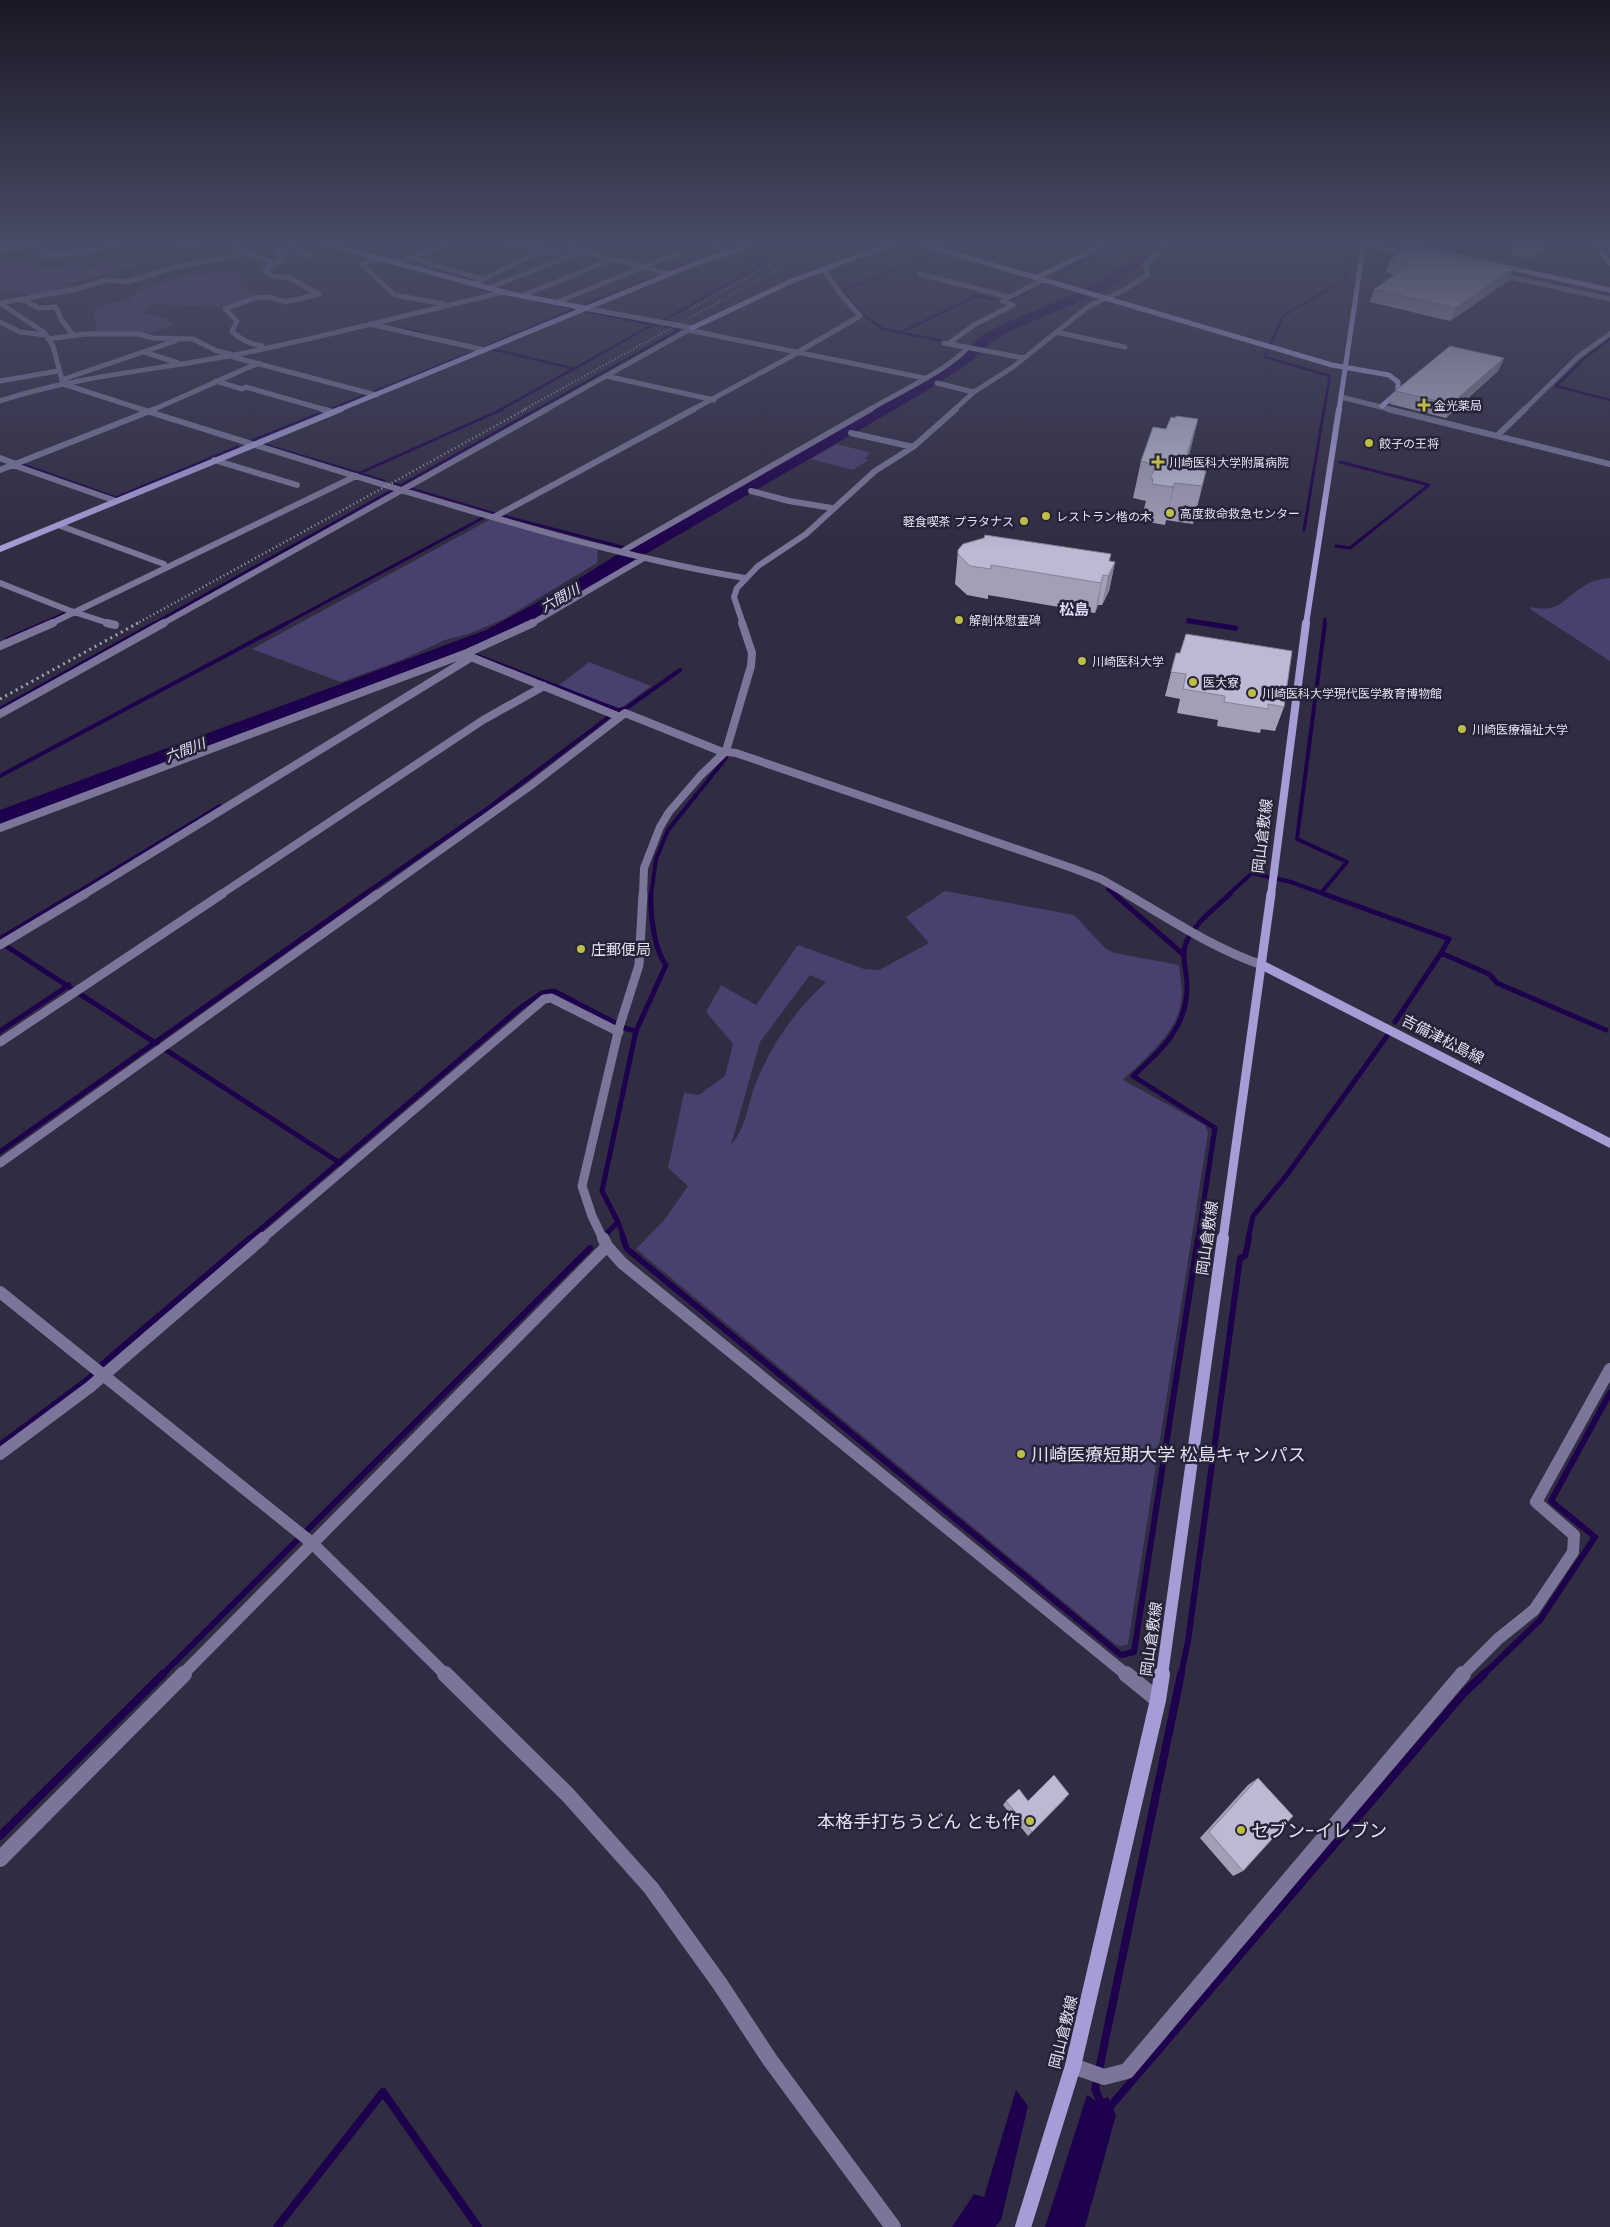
<svg xmlns="http://www.w3.org/2000/svg" width="1610" height="2227" font-family="Poppins,'Noto Sans JP',sans-serif">
<style>
.green{fill:#48406e;fill-rule:evenodd}
.water{fill:#1e014c}
.lines{fill:none;stroke-linecap:round;stroke-linejoin:round}
.stream-far5{stroke:#1e014c;stroke-width:2.5}
.stream-far4{stroke:#1e014c;stroke-width:3}
.stream-far3{stroke:#1e014c;stroke-width:4}
.stream-far2{stroke:#1e014c;stroke-width:5}
.stream-far1{stroke:#1e014c;stroke-width:6}
.stream{stroke:#1e014c;stroke-width:8}
.river{fill:#1e014c;fill-rule:evenodd}
.street-far5{stroke:#7b7699;stroke-width:5}
.street-far4{stroke:#7b7699;stroke-width:6}
.street-far3{stroke:#7b7699;stroke-width:8}
.street-far2{stroke:#7b7699;stroke-width:9}
.street-far1{stroke:#7b7699;stroke-width:12}
.street{stroke:#7b7699;stroke-width:16}
.secondary-far5{stroke:#a59dd6;stroke-width:5}
.secondary-far4{stroke:#a59dd6;stroke-width:6}
.secondary-far3{stroke:#a59dd6;stroke-width:8}
.secondary-far2{stroke:#a59dd6;stroke-width:9}
.secondary-far1{stroke:#a59dd6;stroke-width:12}
.secondary{stroke:#a59dd6;stroke-width:16}
.rail-far2{stroke:#a2a0b1;stroke-width:2;stroke-dasharray:1 2.5;stroke-linecap:butt}
.rail-far1{stroke:#a2a0b1;stroke-width:2.5;stroke-dasharray:1 3;stroke-linecap:butt}
.rail{stroke:#a2a0b1;stroke-width:3;stroke-dasharray:2 4;stroke-linecap:butt}
.wall{fill:#a29fb7}
.shaded-wall{fill:#848295}
.building{fill:#bcb9d5;stroke:#848295}
.poi-dot{fill:#bcbf44;stroke:#262238;stroke-width:2}
.labels{text-anchor:middle;dominant-baseline:central;stroke-width:5;stroke-linejoin:round;paint-order:stroke}
.far-poi-label{font-size:12px;fill:#e4e2f1;stroke:#262238;text-anchor:start}
.far-water-label{font-size:14px;font-style:italic;fill:#e3e1f7;stroke:#262238}
.far-quarter-label{font-size:15px;font-weight:bold;fill:#dddaf6;stroke:#262238}
.street-label{font-size:15px;fill:#e4e2f1;stroke:#262238}
.poi-label{font-size:15px;fill:#e4e2f1;stroke:#262238;text-anchor:start}
.near-poi-label{font-size:18px;fill:#e4e2f1;stroke:#262238;text-anchor:start}
</style>
<rect width="100%" height="100%" fill="#302c42"/>
<path class="green" d="M148,257L151,260L143,265L65,284L76,288L38,296L0,290V267C9,263 17,258 27,259L18,263L52,268L78,265L93,267Z
M229,271L245,274L235,281L256,296L225,308L155,304L141,314C153,315 164,315 173,324C151,338 123,333 97,333L94,310L112,302L127,301L138,291L179,277Z
M837,444L871,453L864,458L868,460L853,470L811,459Z
M491,519L598,550L597,563L502,620L468,634L445,640L401,660L341,682L252,649Z
M1610,578V661L1530,609L1532,607C1559,614 1566,596 1587,584C1594,580 1602,579 1610,578Z
M589,662L651,686L618,710L558,686Z
M945,891L1074,915L1106,949L1115,953L1179,965C1180,974 1181,983 1182,992C1182,1030 1148,1055 1123,1080L1205,1125L1208,1133L1128,1644L1122,1646L1116,1645L636,1249L665,1219L688,1186L668,1168L684,1093L699,1095L725,1076L733,1044L706,1012L721,985L756,1005L798,945L864,969L879,970L929,943L906,917ZM810,975L826,982C795,1011 771,1044 755,1085C748,1105 745,1130 731,1145L760,1042Z"/>
<path class="water" d="M1187,618L1238,626L1237,631L1186,623Z
M1016,2090L1028,2106L1001,2220L995,2227H952L974,2194L984,2197Z
M1087,2095L1096,2101L1108,2097L1116,2115L1085,2227H1045Z"/>
<g class="lines">
<path class="stream-far5" d="M334,241L360,243L413,259
M1338,241L1354,244
M950,248L967,241
M1104,251L1141,260
M936,253L842,291L861,313L883,329L947,342
M1055,276L1123,241
M478,287L498,293
M538,301L574,309
M1009,301L1042,284
M577,308L709,256
M579,310L657,325
M659,323L768,261L735,255
M399,328L423,333
M900,333L977,295L994,300
M1610,339L1585,358L1556,386L1610,400
M1271,343L1283,316L1345,279L1351,243
M483,348L574,309
M487,348L576,369
M1267,351L1265,357L1330,376L1324,410
M69,382L73,379
M329,410L468,354
M500,410L654,324
M536,410L679,330L665,326"/>
<path class="stream-far4" d="M251,441L332,409
M262,444L384,481
M18,463L116,498
M353,476L503,409
M395,484L492,513L637,551
M111,500L238,447
M1304,530L1324,409
M1336,546L1350,548L1429,485L1340,462
M41,624L70,611
M153,624L538,409
M285,624L492,513
M1324,624L1325,619"/>
<path class="stream-far3" d="M7,639L44,623
M461,647L465,651L618,710L625,709L680,670
M0,709L155,623
M0,776L287,623
M1108,889L1115,895
M1321,893L1347,862L1297,839L1325,623
M73,895L220,806
M363,895L487,809L618,710
M651,895L656,859L668,830L726,758
M1228,895L1252,873L1291,882L1327,895"/>
<path class="stream-far2" d="M1114,894L1184,955
M1324,894L1449,939L1441,953L1489,974L1497,983L1606,1030
M0,939L75,894
M3,944L340,1163
M1395,1022L1441,953
M0,1031L69,985
M0,1152L365,894
M607,1233L618,1222
M249,1239L520,1008L542,993L554,991L627,1029L636,1031
M624,1239L618,1222L602,1191L636,1031L666,965C654,950 650,913 651,894
M1198,1239L1215,1128L1133,1076C1162,1049 1188,1027 1187,984C1187,972 1181,958 1185,946C1191,926 1215,908 1230,894
M1248,1239L1253,1216L1286,1176L1387,1036"/>
<path class="stream-far1" d="M623,1238L627,1249L1121,1655L1134,1652L1198,1238
M0,1445L87,1380L107,1360L250,1238
M162,1675L590,1248
M1181,1675L1188,1641L1240,1258L1245,1256L1249,1238
M1483,1675L1540,1620L1595,1537L1551,1501L1610,1393"/>
<path class="stream" d="M0,1836L163,1674
M1102,2105L1095,2089L1181,1674
M1108,2109L1464,1693L1484,1674
M277,2227L383,2092L478,2227"/>
<path class="river" d="M1155,241H1167C1157,256 1105,298 1087,294L1085,291L1087,288L1133,260Z
M1080,292L1085,293L1087,296L1085,299L1017,328L991,342L972,361L923,393L637,559L576,597L500,638L0,827V810L486,630L562,589L623,551L911,387L962,355L981,336L1007,322Z"/>
<path class="street-far5" d="M177,241L182,247L218,241
M237,241L233,247L271,262L265,270L272,276L290,278L319,294L285,302L270,297L255,298L225,309L237,321L232,331C240,340 250,344 262,346
M457,241L530,246L548,250
M31,244L47,256H54L99,249L129,241
M31,244L67,241
M295,244L294,251L311,256
M1364,244L1414,256
M709,245L732,252
M0,252L11,248
M414,257L429,264L483,279
M378,258L361,264L395,295L443,304
M397,263L459,241
M643,267L678,254
M643,267L668,274
M267,269L283,260L277,254L301,241
M920,274L1009,297
M1496,274L1610,299
M475,283L530,256L569,248L584,241
M491,287L578,253H589L643,267L555,303
M522,296L613,259
M23,300L39,308L56,307L61,319L73,335
M0,303L72,290L108,280L127,282L172,268L249,253
M0,303L45,333L53,346L63,384
M584,308L692,328
M0,322L20,332L46,335
M370,324L484,350
M688,330L924,378
M1056,332L1125,347
M48,339L85,334H139L153,338L193,339L217,351L230,354
M944,343L1024,358
M948,344L974,325L1013,305L1002,301L1043,280
M144,352L178,363
M798,352L860,316L839,292L823,268
M233,357L376,395
M606,376L714,400
M64,379L175,341
M0,381L58,371
M216,381L242,389L246,387L326,410
M937,383L973,392
M63,384L144,410
M1341,397L1393,410
M0,401C76,376 156,370 234,355C325,337 414,313 504,292
M152,410C188,395 223,378 259,363
M545,410L692,328
M692,410L799,352
M869,410C894,395 950,369 967,348
M954,410L974,392L1013,367L1089,306L1122,291L1148,275L1145,265L1169,241
M1524,410L1579,356L1610,334"/>
<path class="street-far4" d="M140,409C246,442 352,476 458,507C553,535 648,562 745,578
M321,409L333,412
M1388,409L1610,464
M851,433L913,447
M1498,435L1525,409
M0,458L16,464
M214,460L297,485
M13,465L116,501
M0,470L155,409
M751,491L789,501L832,508
M494,517L694,409
M58,525L164,564
M621,552L871,409
M0,583L68,610L111,624
M50,624L356,476
M162,624L547,409
M531,624L644,558
M743,624L734,597L737,588L758,566L806,534L875,471L913,447L956,409"/>
<path class="street-far3" d="M107,623L115,625
M0,646L53,623
M466,655L620,717
M0,714L164,623
M0,828L467,653L533,623
M83,895L470,658
M220,895L483,720L544,686
M377,895L530,786L625,713L720,751L736,753L1072,868L1101,879L1129,895
M643,895L644,868L660,827L669,812L701,775L726,751L751,666L752,653L742,623"/>
<path class="street-far2" d="M1127,894C1171,920 1213,948 1262,965
M0,945L85,894
M0,1042L222,894
M0,1163L378,894
M262,1239L544,999L551,998L619,1032
M603,1239L592,1216L582,1186L619,1028L639,965L643,894"/>
<path class="street-far1" d="M603,1238L607,1246L622,1263L1127,1675
M0,1292L312,1543L446,1675
M0,1454L90,1387L263,1238
M182,1675L607,1246
M1462,1675L1498,1639L1534,1610L1573,1552L1574,1535L1536,1502L1610,1369"/>
<path class="street" d="M445,1674L568,1795L651,1888L720,1984L770,2060L893,2227
M1126,1674L1158,1700
M0,1859L184,1674
M1073,2066L1104,2077L1127,2071L1463,1674"/>
<path class="secondary-far5" d="M302,241L345,249L507,293L584,308
M912,241L1332,365L1389,375L1398,382V392L1382,406
M1387,241L1610,290
M1593,241L1610,263
M1603,241L1610,249
M0,247L17,248L40,241
M1036,278L1110,241
M692,328L794,280L900,241
M338,410L699,262L764,241
M1339,410L1364,241"/>
<path class="secondary-far4" d="M0,549L341,409
M1306,624L1339,409"/>
<path class="secondary-far3" d="M1271,895L1306,623"/>
<path class="secondary-far2" d="M1262,965L1610,1143
M1223,1239L1271,894"/>
<path class="secondary-far1" d="M1162,1675L1223,1238"/>
<path class="secondary" d="M1023,2227L1073,2066L1158,1700L1162,1674"/>
<path class="rail-far2" d="M692,308L813,241
M523,410L829,241"/>
<path class="rail-far1" d="M136,624L526,409"/>
<path class="rail" d="M0,699L138,623"/>
</g>
<path class="wall" d="M1516,243L1546,248L1531,258L1511,255Z
M1390,260L1513,269L1508,281L1450,321L1370,302L1374,289L1394,275L1386,272Z
M1504,358L1498,371L1446,418L1390,404L1395,391Z
M1198,419L1189,455L1185,469L1206,471L1193,524L1166,520L1165,525L1143,521L1145,516H1142L1146,501L1133,498L1141,461L1166,429Z
M958,550L1110,561L1115,562L1109,591L1102,605H1098L1095,613L988,595V599L967,595L955,584Z
M1176,653L1284,707L1275,731L1261,729L1260,733L1217,726L1218,720L1177,713L1180,699L1165,696Z
M1258,1778L1243,1871L1233,1876L1200,1838L1248,1785Z
M1065,1799L1028,1836L1003,1805L1006,1801H1028Z"/>
<path class="shaded-wall" d="M1544,241H1549L1546,248L1531,258L1535,246Z
M1513,269L1508,281L1450,321L1455,308Z
M1504,358L1498,371L1446,418L1451,404Z
M1198,419L1189,455L1181,483L1183,468Z
M1206,471L1193,524L1202,486Z
M1175,483L1166,520L1165,525L1173,487Z
M1115,562L1109,591L1102,605L1108,576Z
M1103,575L1098,605L1095,613L1101,583Z"/>
<path class="building" d="M1519,241H1544L1535,246L1516,243Z
M1411,246L1513,269L1455,308L1374,289L1408,266L1390,260Z
M1450,346L1504,358L1451,404L1395,391Z
M1176,416L1198,419L1183,468L1206,471L1202,486L1175,483L1173,487L1152,484L1153,479H1150L1156,465L1141,461L1153,427L1166,429L1171,417L1175,418Z
M985,535L1111,554L1109,561L1115,562L1108,576L1103,575L1101,583L991,565V569L970,566L958,554V550L963,544L984,538Z
M1186,634L1292,651L1284,707L1268,704V709L1224,702L1225,696L1183,689L1186,674L1171,672L1176,653H1180Z
M1054,1775L1069,1794L1032,1832L1006,1801L1019,1789L1028,1801Z
M1258,1778L1293,1816L1243,1871L1209,1832Z"/>
<linearGradient id="sky" x2="0" y2="1"><stop stop-color="#1a1824"/><stop offset="0.44" stop-color="#484b65"/><stop offset="1" stop-color="#484b65" stop-opacity="0"/></linearGradient>
<rect width="1610" height="552" fill="url(#sky)"/>
<g class="poi-dot">
<path d="M1421.5 397.5h5v5h5v5h-5v5h-5v-5h-5v-5h5z"/>
<circle cx="1369" cy="443" r="5"/>
<path d="M1155.5 454.5h5v5h5v5h-5v5h-5v-5h-5v-5h5z"/>
<circle cx="1170" cy="513" r="5"/>
<circle cx="1046" cy="516" r="5"/>
<circle cx="1024" cy="521" r="5"/>
<circle cx="959" cy="620" r="5"/>
<circle cx="1082" cy="661" r="5"/>
<circle cx="1193" cy="682" r="5"/>
<circle cx="1252" cy="693" r="5"/>
<circle cx="1462" cy="729" r="5"/>
<circle cx="581" cy="949" r="5"/>
<circle cx="1021" cy="1454" r="5"/>
<circle cx="1030" cy="1821" r="5"/>
<circle cx="1241" cy="1830" r="5"/>
</g>
<g class="labels">
<g class="far-poi-label">
<text x="1434" y="405">金光薬局</text>
<text x="1379" y="443">餃子の王将</text>
<text x="1169" y="462">川崎医科大学附属病院</text>
<text x="1180" y="513">高度救命救急センター</text>
<text x="1056" y="516">レストラン楷の木</text>
<text x="1014" y="521" text-anchor="end">軽食喫茶 プラタナス</text>
<text x="969" y="620">解剖体慰霊碑</text>
<text x="1092" y="661">川崎医科大学</text>
<text x="1203" y="682">医大寮</text>
<text x="1262" y="693">川崎医科大学現代医学教育博物館</text>
<text x="1472" y="729">川崎医療福祉大学</text>
</g>
<g class="far-water-label">
<text transform="translate(560 598) rotate(-29)">六間川</text>
<text transform="translate(185 750) rotate(-21)">六間川</text>
</g>
<g class="far-quarter-label">
<text x="1074" y="609">松島</text>
</g>
<g class="street-label">
<text transform="translate(1262 836) rotate(-83)">岡山倉敷線</text>
<text transform="translate(1443 1039) rotate(27)">吉備津松島線</text>
<text transform="translate(1207 1238) rotate(-82)">岡山倉敷線</text>
<text transform="translate(1151 1639) rotate(-82)">岡山倉敷線</text>
<text transform="translate(1063 2032) rotate(-76)">岡山倉敷線</text>
</g>
<g class="poi-label">
<text x="591" y="949">庄郵便局</text>
</g>
<g class="near-poi-label">
<text x="1031" y="1454">川崎医療短期大学 松島キャンパス</text>
<text x="1020" y="1821" text-anchor="end">本格手打ちうどん とも作</text>
<text x="1251" y="1830">セブン-イレブン</text>
</g>
</g>
</svg>
